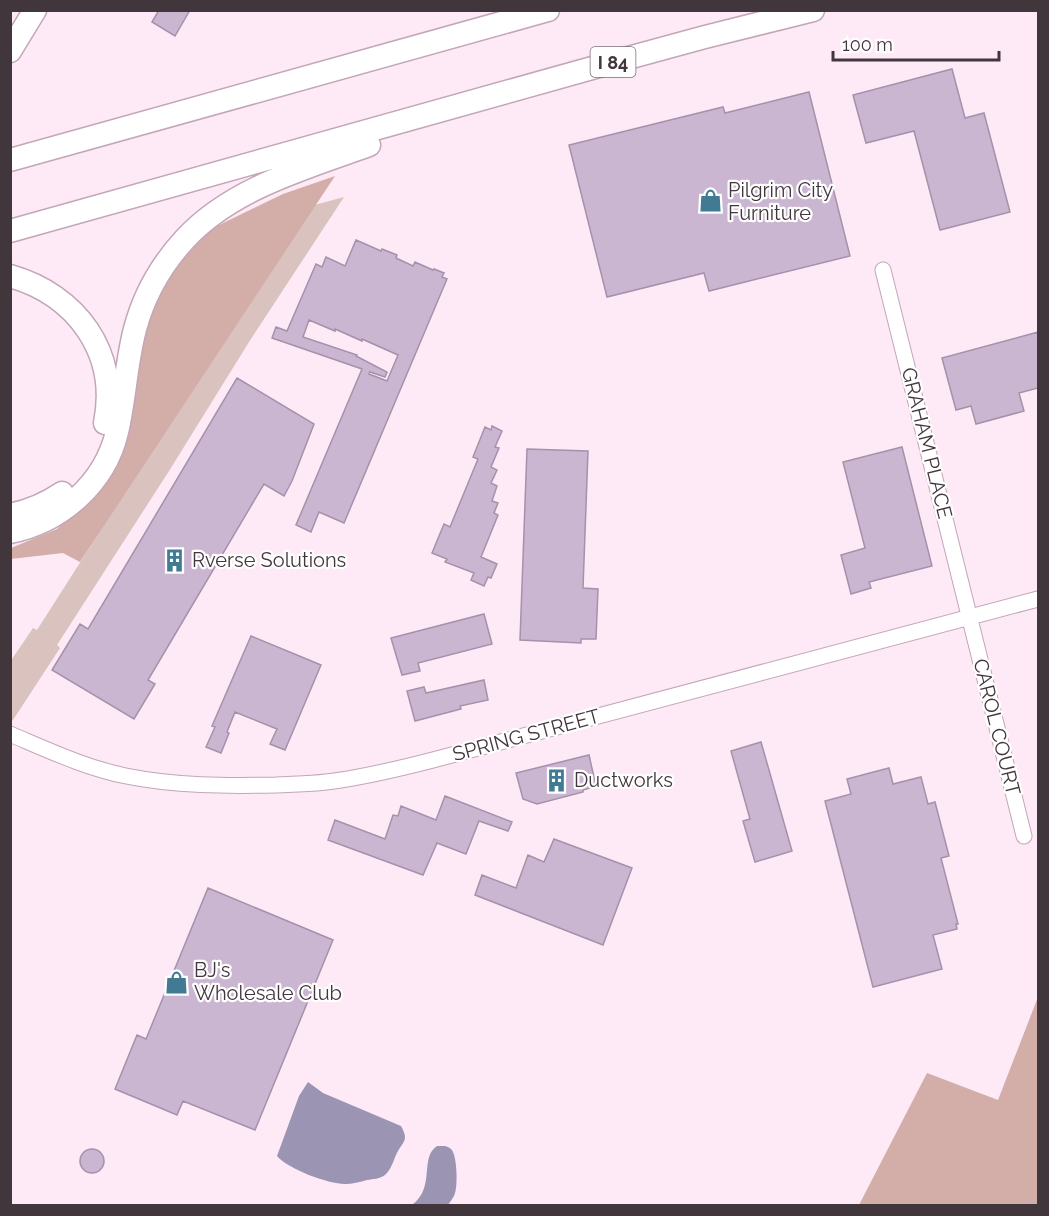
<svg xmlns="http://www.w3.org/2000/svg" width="1049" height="1216" font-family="Raleway,sans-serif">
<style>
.green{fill:#dac2bf}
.forest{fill:#d3ada8}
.water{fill:#9b94b3}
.building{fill:#cbb6d2;stroke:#a491aa;stroke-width:1.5;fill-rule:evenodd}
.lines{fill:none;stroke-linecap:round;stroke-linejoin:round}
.minor-casing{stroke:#c3a6b8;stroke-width:17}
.highway-casing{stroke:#c3a6b8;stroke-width:25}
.minor{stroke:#fff;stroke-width:15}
.highway{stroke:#fff;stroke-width:22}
.labels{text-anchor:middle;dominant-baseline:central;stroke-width:4.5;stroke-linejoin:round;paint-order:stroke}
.shield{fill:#fefefe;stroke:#7a7277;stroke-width:1.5}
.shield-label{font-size:18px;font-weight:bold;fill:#42363d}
.poi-label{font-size:20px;fill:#42363d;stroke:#fefefe;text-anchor:start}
.street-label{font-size:20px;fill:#42363d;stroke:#fefefe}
</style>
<rect width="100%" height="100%" fill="#fdeaf6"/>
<path class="green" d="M344,197L249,342L169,471L57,645L60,648L13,720L10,719V662L33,628L37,630L307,207Z"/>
<path class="forest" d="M335,176L80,562L63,553L11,559V548L57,529L91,494L143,338L157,300L174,266L213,228L283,194Z
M1038,997V1205H859L927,1073L998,1100Z"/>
<path class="water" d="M308,1082L323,1093L401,1126C408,1139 405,1140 398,1151C394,1158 392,1169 385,1175C380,1179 373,1179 367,1180C360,1182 352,1184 345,1184C328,1184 288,1169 277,1156L299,1096Z
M437,1146C442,1146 447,1145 451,1149C457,1154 458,1185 455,1193C454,1197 450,1202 448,1205H412C436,1187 419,1158 437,1146Z"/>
<path class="building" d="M159,10H190L175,36L152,22Z
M952,69L965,118L984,113L1010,212L940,230L914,131L866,143L853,95Z
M809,92L850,256L709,291L704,273L607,297L569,145L723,107L725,113Z
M356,240L381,251L382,249L397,255L396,258L413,266L415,262L433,270L434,269L444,273L442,277L447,279L344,523L319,512L311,532L296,525L362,369L272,338L276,327L287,331L316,264L322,267L326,257L345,266ZM309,320L335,331V329L362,341V339L398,355L387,381L369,374L370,372L385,377L387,372L356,356L357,355L303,337Z
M1038,332V388L1019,393L1024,411L976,424L971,406L956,410L942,358Z
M237,378L314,424L292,481L284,496L264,484L148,680L155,684L134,719L52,670L80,624L88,629Z
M492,426L502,431L495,447L499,448L491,467L497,470L491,483L497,486L492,501L498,503L494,513L498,515L481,557L497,564L491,578L488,577L484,586L471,580L474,573L445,562L447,559L432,553L444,524L450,527L478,459L473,457L485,427L491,430Z
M902,447L932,566L869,582L871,588L851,594L841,555L865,548L843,462Z
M527,449L588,451L583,588L598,589L596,639H581V643L520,640Z
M484,614L492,644L418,663L420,671L402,675L391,638Z
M251,636L321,665L285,750L270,744L277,729L235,712L227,732L229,733L221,753L206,747L215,727L212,726Z
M484,680L488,700L460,706L461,709L415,721L407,691L424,687L426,693Z
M761,742L792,851L755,862L743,821L750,819L731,751Z
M589,755L596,786L583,790V792L537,804L523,799L516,773Z
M889,768L893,784L921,777L928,804L935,802L949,856L941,858L958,924H956L957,929L933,935L942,969L873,987L825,801L851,794L847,779Z
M445,796L512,822L508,831L479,821L466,854L437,843L423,875L328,840L335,820L385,839L393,815L398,816L401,806L436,820Z
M554,839L632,868L603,945L475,895L482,875L516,888L528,855L544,862Z
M208,888L333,940L255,1130L183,1101L177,1115L115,1089L137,1035L146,1039Z
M80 1161a12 12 0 1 1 24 0a12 12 0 1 1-24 0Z"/>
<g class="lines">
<defs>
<path id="minor" d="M883,270L1024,836
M10,734C48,750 86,768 126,776C175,786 226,786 276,785C293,784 310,784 326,782C362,778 398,769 433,760L1038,599"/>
<path id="highway" d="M10,51L35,10
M10,160L548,10
M10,231L628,58L705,37L813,10
M10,276C77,295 119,353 105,423
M10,515C29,511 46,504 62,493
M10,532C61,522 105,483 117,432C125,398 126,363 135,329C144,295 161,265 185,239C232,188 306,168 369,145"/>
</defs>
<use href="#minor" class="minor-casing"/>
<use href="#highway" class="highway-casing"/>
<use href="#minor" class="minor"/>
<use href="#highway" class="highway"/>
</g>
<defs>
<symbol id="shop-bare" viewBox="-9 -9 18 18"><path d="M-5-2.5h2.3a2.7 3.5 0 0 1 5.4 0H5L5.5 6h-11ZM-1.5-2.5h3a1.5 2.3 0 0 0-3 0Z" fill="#407b93" stroke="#fefefe" stroke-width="2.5" paint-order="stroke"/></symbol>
<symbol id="building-bare" viewBox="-9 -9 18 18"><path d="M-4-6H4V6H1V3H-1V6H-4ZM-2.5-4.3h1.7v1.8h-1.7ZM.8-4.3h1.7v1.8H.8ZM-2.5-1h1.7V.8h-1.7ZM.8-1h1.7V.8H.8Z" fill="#407b93" stroke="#fefefe" stroke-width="2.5" paint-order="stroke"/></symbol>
</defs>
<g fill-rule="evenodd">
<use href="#shop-bare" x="694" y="184" width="33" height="33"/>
<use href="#building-bare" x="158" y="544" width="33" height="33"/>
<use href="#building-bare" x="540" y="764" width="33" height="33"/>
<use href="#shop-bare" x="160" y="966" width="33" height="33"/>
</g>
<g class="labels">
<rect class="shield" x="590.5" y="47" width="45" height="30" rx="4.5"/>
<g class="shield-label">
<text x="613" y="62">I 84</text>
</g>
<g class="poi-label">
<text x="728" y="190">Pilgrim City<tspan x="728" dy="23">Furniture</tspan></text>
<text x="192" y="560">Rverse Solutions</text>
<text x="574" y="780">Ductworks</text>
<text x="194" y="970">BJ's<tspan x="194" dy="23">Wholesale Club</tspan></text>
</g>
<g class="street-label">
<text transform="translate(927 443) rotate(76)">GRAHAM PLACE</text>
<text transform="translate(997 727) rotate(76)">CAROL COURT</text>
<text transform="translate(526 735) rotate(-15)">SPRING STREET</text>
</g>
</g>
<rect width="1049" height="1216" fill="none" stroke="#42363d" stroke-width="24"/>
<path d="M833 51v9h166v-9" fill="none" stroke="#42363d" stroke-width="3"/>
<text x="842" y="51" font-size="18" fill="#42363d" stroke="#fefefe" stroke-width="4.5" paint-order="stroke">100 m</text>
</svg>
